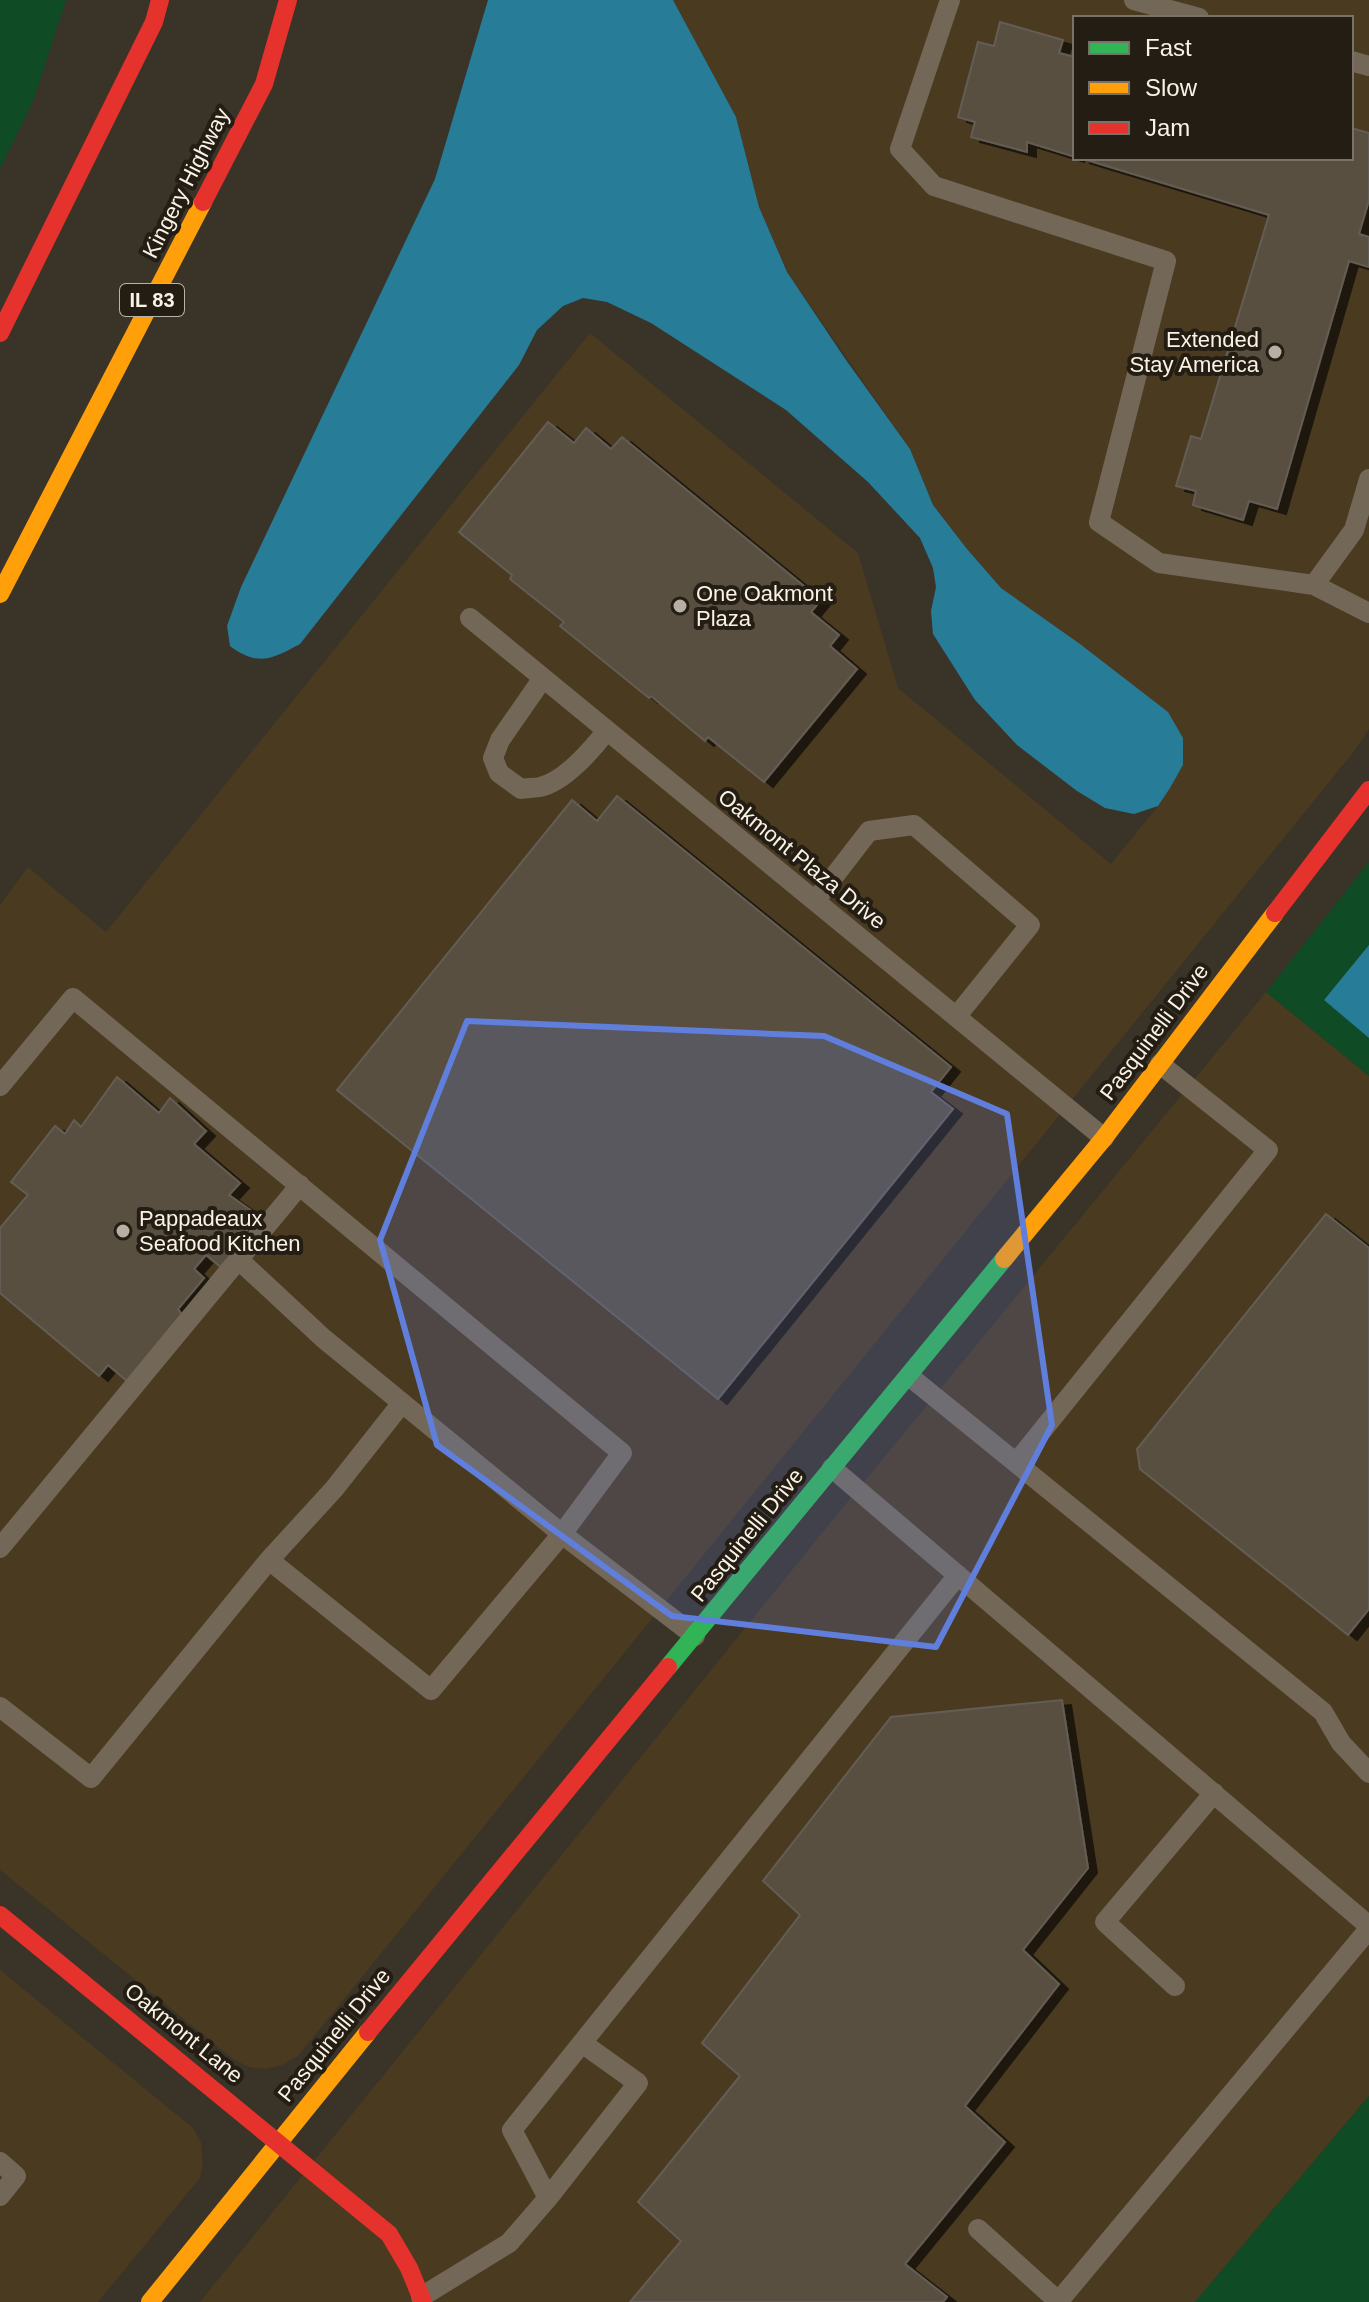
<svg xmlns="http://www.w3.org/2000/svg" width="1369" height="2302" font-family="Arial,sans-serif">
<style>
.built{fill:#4a3a20;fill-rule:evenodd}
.green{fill:#0f4b25}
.water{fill:#277c98}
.building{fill:#584f41;stroke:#645d54;stroke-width:2;filter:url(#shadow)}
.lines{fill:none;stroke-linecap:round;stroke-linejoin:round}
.lane{stroke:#736858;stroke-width:20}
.fast{stroke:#30b455;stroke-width:18}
.slow{stroke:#ff9f0a;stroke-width:18}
.jam{stroke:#e5322d;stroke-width:18}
.marked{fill:#607fdc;fill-opacity:0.2;stroke:#607fdc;stroke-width:6;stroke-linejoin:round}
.poi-dot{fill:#b7afa4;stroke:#231d14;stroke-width:3}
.labels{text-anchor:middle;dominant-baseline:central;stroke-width:8;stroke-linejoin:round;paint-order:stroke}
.shield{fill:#231d14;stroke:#bab2a7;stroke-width:2}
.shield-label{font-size:20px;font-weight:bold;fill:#fbf2e6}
.street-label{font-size:22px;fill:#fbf2e6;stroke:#231d14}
.poi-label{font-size:22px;fill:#fbf2e6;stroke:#231d14;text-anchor:start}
</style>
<defs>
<filter id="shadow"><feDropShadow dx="9" dy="5" stdDeviation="0" flood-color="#0009"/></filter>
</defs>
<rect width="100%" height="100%" fill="#3a3328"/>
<path class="built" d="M673,0H1369V729L1355,750L298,2056L282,2065L265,2069L249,2067L233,2059L0,1870V905L28,867L106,932L590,333L858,553L898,688L1111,864L1158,806L1183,765L1182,738L1001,588L967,549L933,505L910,449L787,272L759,207L736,117ZM1075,18H1351V158H1075Z
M1266,992L1369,1076V2096L1195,2302H200L818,1538Z
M0,1970L193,2128L201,2142L203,2162L200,2178L98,2302H0Z"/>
<path class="green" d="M0,0H66L34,99L0,169Z
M1369,862V1076L1266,992Z
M1369,2096V2302H1195Z"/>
<path class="water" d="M488,0H673L736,117L759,207L787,272L846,360L910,449L933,505L967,549L1001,588L1080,644L1168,712L1183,738V765L1170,788L1158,806L1134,814L1105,808L1077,791L1017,745L975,700L933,634L931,611L936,587L933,568L920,538L868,482L786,410L651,323L607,302L583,298L563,306L537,330L519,365L300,644C272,659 258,667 230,646L227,626L241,587L435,179Z
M1369,945V1038L1324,1000Z"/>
<path class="building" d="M1000,22L1063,40L1059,53L1075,57V157L1027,142V152L971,137L975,122L958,117L978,42L994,46Z
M1351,128L1369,133V200L1359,234L1369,237V267L1349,261L1277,509L1249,501L1243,520L1193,505L1196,491L1176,486L1191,436L1201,439L1269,215L1080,158H1351Z
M548,422L574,443L586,428L611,449L622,437L821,600L811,612L839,635L830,646L857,669L764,782L708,737L705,741L651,696L649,698L560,626L564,622L510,579L512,575L459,532Z
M617,796L951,1067L931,1092L953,1109L718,1399L337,1090L572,800L597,821Z
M117,1077L159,1113L170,1098L206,1131L194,1144L240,1183L229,1195L259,1216L244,1234L249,1238L223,1269L206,1255L194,1269L204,1278L178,1309L182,1315L127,1381L108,1365L99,1376L0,1293V1228L28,1195L11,1182L55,1126L65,1134L74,1120L81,1127Z
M1326,1214L1369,1248V1609L1348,1635L1140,1469L1137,1449Z
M1062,1700L1088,1868L1023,1950L1059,1984L965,2106L1005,2142L905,2264L947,2297L943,2302H630L681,2241L638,2202L740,2076L702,2043L800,1915L763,1881L891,1717Z"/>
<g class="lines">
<path class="lane" d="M950,0L900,149L934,186L1166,261L1099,522L1159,563L1314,585L1369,613
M1134,0L1199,18
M1351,61L1369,66
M1314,585L1354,530L1369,479
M470,618L1104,1138
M543,678L500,740L493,758L499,773L521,789C527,788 534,788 540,787C564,782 593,749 607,730
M815,901L869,831L914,825L1030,925L956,1017
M0,1086L73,998L622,1453L562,1534L695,1636
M238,1259L323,1338L562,1534L431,1690L269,1560
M909,1376L1323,1712L1341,1743L1369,1773
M1016,1463L1268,1150L1160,1064
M832,1468L1369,1926
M0,1548L300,1185
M0,1707L91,1778L269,1560L334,1489L402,1403
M1175,1986L1105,1922L1214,1793
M0,2162L16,2176L0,2196
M548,2198L638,2083L582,2043
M978,2229L1059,2302
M421,2297L509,2243L548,2198L512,2130L958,1575
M1058,2302L1369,1929"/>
<path class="fast" d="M668,1667L1004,1259"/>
<path class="slow" d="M0,594L203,202
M1004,1259L1104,1138L1275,913
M150,2302L368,2032"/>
<path class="jam" d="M203,202L264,84L288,0
M0,333L154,22L160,0
M1275,913L1369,790
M0,1915L389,2234L409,2268L423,2302
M368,2032L668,1667"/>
</g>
<path class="marked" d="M467,1021L824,1036L1007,1114L1052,1425L936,1647L672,1616L437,1445L380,1240Z"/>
<g class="poi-dot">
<circle cx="1275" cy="352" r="8"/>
<circle cx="680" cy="606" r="8"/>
<circle cx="123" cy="1231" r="8"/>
</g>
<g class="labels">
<rect class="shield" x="120" y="284" width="64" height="32" rx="6"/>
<g class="shield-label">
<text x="152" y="300">IL 83</text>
</g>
<g class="street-label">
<text transform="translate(186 183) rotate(-63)">Kingery Highway</text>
<text transform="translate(802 859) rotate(39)">Oakmont Plaza Drive</text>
<text transform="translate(1154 1032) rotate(-53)">Pasquinelli Drive</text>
<text transform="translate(747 1535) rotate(-51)">Pasquinelli Drive</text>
<text transform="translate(184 2033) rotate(39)">Oakmont Lane</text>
<text transform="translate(334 2035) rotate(-51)">Pasquinelli Drive</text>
</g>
<g class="poi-label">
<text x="1259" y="339" text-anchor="end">Extended<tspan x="1259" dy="25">Stay America</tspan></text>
<text x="696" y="593">One Oakmont<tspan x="696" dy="25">Plaza</tspan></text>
<text x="139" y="1218">Pappadeaux<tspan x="139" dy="25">Seafood Kitchen</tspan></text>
</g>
</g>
<rect x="1073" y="16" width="280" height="144" fill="#231d14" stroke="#797268" stroke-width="2"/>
<rect x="1089" y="42" width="40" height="12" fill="#30b455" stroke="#797268" stroke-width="2"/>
<text x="1145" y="56" font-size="24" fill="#fbf2e6">Fast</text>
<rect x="1089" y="82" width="40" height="12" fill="#ff9f0a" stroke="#797268" stroke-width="2"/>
<text x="1145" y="96" font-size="24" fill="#fbf2e6">Slow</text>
<rect x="1089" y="122" width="40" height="12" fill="#e5322d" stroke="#797268" stroke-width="2"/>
<text x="1145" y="136" font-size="24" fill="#fbf2e6">Jam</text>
</svg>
